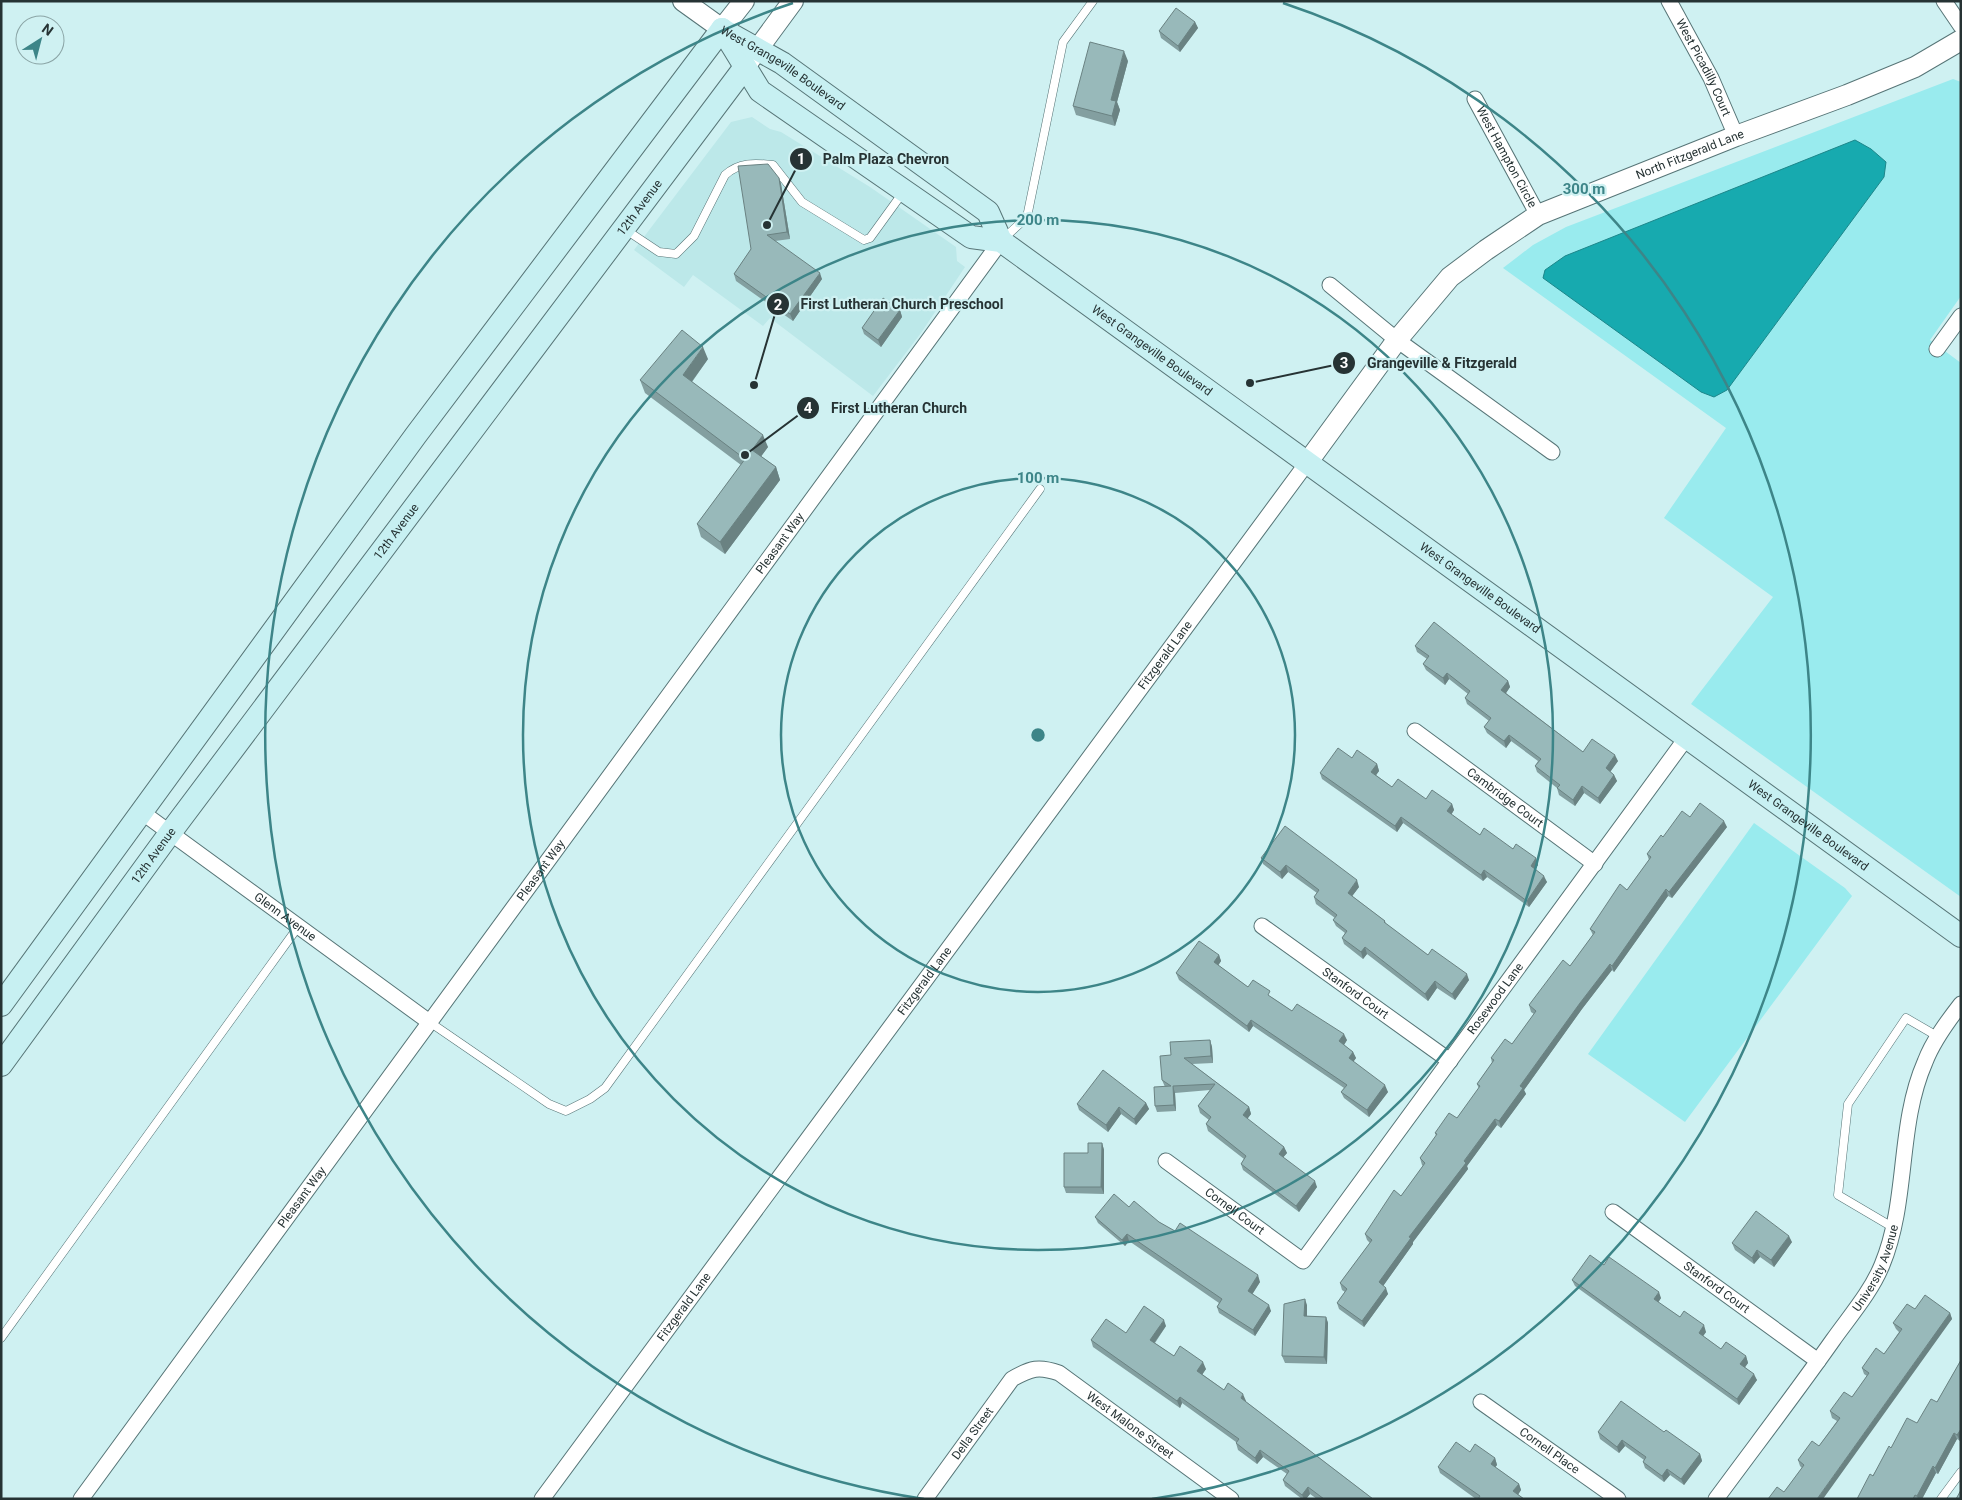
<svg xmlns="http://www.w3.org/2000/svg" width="1962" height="1500" font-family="Roboto,sans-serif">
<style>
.built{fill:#bce8e9}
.green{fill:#99ebee}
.water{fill:#17aaaf;stroke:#1c868a}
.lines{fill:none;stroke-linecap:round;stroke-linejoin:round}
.service-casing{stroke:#577577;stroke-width:9}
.minor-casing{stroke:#577577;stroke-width:17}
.tertiary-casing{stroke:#577577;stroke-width:22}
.secondary-casing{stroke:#577577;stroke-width:24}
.service{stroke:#fff;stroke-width:8}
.minor{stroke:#fff;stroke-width:15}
.tertiary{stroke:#fff;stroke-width:20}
.secondary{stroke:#c7f0f2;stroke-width:22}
.wall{fill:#839fa0}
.shaded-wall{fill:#6a8282}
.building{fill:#98b9ba;stroke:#6a8282}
.ring{fill:none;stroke:#3d8588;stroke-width:2.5}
.labels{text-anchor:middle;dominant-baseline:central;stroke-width:4.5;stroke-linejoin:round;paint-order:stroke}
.street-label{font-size:12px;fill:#263334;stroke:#cff1f2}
.centre{fill:#3d8588;stroke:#cff1f2;stroke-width:2.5}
.ring-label{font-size:15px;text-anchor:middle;font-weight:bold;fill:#3d8588;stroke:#cff1f2;stroke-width:4.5;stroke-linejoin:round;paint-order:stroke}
.leader{fill:none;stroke:#263334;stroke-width:2}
.callout-dot{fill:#263334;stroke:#cff1f2;stroke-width:2}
.mark-label{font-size:15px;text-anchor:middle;font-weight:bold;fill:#fff}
.callout-label{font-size:14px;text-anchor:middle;font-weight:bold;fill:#263334;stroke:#cff1f2;stroke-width:4.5;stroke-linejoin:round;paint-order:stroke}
</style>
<rect width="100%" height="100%" fill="#cff1f2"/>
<path class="built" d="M752,117L770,129L781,132L870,187L956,247L957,261L965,267L921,333L873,396L770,318L763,326L693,275L684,287L634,250L731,122Z"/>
<path class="green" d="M1953,79L1961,82V296L1930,340L1961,363V897L1691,704L1773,597L1664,518L1726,428L1503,268L1533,245L1566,227Z
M1754,823L1845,888L1852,896L1685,1122L1588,1054Z"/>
<path class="water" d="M1855,140L1871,149L1886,162L1884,177L1727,390L1714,397L1701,392L1543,278L1545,270L1565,256Z"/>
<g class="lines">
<defs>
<path id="service" d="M626,230L659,252L676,254L694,236L725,175C739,162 755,163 773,165L802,202L864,240L870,238L904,191
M1002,240L1027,217L1063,42L1093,1
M428,1021L549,1104L566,1111L590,1099L605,1088L1040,489
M1894,1228L1838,1195L1848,1104L1906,1018L1937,1036
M1,1338L298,927
M1941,1499L1961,1472"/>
<g id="minor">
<path id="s1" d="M1669,1L1711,78L1736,136"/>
<path d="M1944,1L1961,26"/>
<path id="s2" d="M1475,99L1538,215"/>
<path d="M1330,285L1397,340L1552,452"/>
<path d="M1937,349L1961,316"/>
<path id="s3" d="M1415,731L1595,864"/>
<path id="s4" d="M143,813L428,1021"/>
<path id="s5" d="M1262,926L1450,1061"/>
<path id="s6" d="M1166,1161L1303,1261L1687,737"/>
<path id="s7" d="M1613,1212L1818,1361"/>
<path id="s8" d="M1481,1402L1618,1499"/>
<path id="s9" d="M81,1499L1001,241"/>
<path id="s10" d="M542,1499L1307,463"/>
<path id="s11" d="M925,1499L1012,1379C1031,1368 1039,1366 1059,1373L1231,1499"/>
<path id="s12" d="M1716,1499C1755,1446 1795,1394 1833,1340C1850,1316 1871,1292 1882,1265C1909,1200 1897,1126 1925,1062C1933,1041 1947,1022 1961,1004"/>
</g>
<g id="tertiary">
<path d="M683,1L722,29L744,1"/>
<path d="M749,61L793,1"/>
<path id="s13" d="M1307,463L1397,340L1450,277L1486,250L1538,215L1736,136L1847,95L1915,67L1961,40"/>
</g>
<g id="secondary">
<path id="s14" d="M722,29L760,91L971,237L1001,241L1961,936"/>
<path id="s15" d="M723,30L782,63L988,212L1001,241"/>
<path d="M1,1005L416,435L722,29"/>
<path id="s16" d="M1,1065L170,833L745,67"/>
</g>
</defs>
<use href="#service" class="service-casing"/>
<use href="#minor" class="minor-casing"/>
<use href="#tertiary" class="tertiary-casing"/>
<use href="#secondary" class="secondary-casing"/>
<use href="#service" class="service"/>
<use href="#minor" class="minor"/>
<use href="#tertiary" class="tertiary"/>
<use href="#secondary" class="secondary"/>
</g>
<path class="wall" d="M1195,22L1198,28L1180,52L1161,38L1159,31Z
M1128,61L1117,102L1120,110L1115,126L1076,115L1073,106Z
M779,178L781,184L790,239L775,241L822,279L793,321L736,281L734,274L751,249Z
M900,310L902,317L881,347L864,334L862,328Z
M708,359L692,382L768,447L761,456L776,467L780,480L725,554L701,537L697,524L741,465L645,393L640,380Z
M1415,646L1508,681L1510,687L1506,693L1583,752L1618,761L1610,772L1614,775L1617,781L1600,804L1584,793L1575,806L1559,795L1557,788L1537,772L1535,766L1538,761L1511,741L1506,748L1487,733L1484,727L1489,721L1467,704L1465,698L1468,694L1449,679L1445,685L1426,670L1423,664L1427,659L1417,652Z
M1352,758L1377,764L1379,771L1376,775L1392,787L1426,799L1452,804L1454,810L1451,815L1480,835L1536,858L1538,865L1535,869L1547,882L1529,907L1487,877L1483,881L1403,823L1397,832L1322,779L1320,773Z
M1690,817L1727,827L1672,898L1668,896L1614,972L1612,970L1582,1009L1524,1090L1526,1094L1501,1128L1497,1125L1467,1166L1468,1169L1413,1242V1244L1383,1286L1388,1294L1364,1327L1339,1309L1337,1303L1345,1292L1342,1290L1340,1283L1370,1243L1367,1240L1365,1234L1401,1196L1423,1166L1422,1165L1420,1158L1436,1136L1435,1133L1457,1118L1479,1089L1477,1084L1492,1063L1491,1058L1512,1044L1534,1014L1531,1012L1529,1005L1570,966L1593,935L1590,929L1627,890L1649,860L1647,854L1663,837Z
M1261,858L1359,887L1352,896L1385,921L1386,924L1428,955L1469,980L1455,1000L1437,988L1428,1001L1367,954L1363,959L1344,944L1342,938L1345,933L1336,926L1333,920L1335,918L1316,904L1314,897L1317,893L1288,872L1282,879L1263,864Z
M1219,955L1221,961L1218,965L1248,987L1273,998L1292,1011L1347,1040L1344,1045L1353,1052L1356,1058L1353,1062L1388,1092L1369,1117L1344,1098L1341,1092L1344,1088L1253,1026L1249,1032L1179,980L1176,973Z
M1210,1040L1212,1047L1213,1063L1192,1064L1249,1107L1251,1114L1247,1119L1284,1147L1287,1153L1283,1157L1317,1187L1299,1212L1243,1170L1241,1164L1244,1159L1208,1131L1206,1124L1209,1120L1200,1113L1198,1106L1210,1090L1175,1093L1176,1111L1157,1112L1155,1106L1165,1087L1162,1080L1171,1055Z
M1146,1103L1149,1109L1136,1125L1121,1114L1108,1132L1079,1110L1077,1104Z
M1102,1143L1104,1150V1194L1066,1193L1064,1187Z
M1129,1207L1159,1222L1260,1282L1252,1294L1271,1311L1255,1336L1219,1313L1217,1307L1219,1303L1129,1241L1125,1246L1098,1223L1095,1217Z
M1792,1242L1774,1267L1760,1257L1754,1264L1735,1250L1732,1243Z
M1604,1265L1661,1298L1658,1302L1680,1317L1706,1332L1703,1336L1721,1349L1746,1356L1748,1363L1745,1367L1757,1380L1739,1405L1575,1286L1572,1280Z
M1307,1305V1316L1326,1317L1328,1323L1327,1364L1285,1363L1282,1356Z
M1915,1309L1950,1313L1952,1319L1784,1492L1802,1468L1800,1466L1798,1460L1819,1446L1837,1421L1832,1418L1830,1411L1852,1397L1867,1376L1864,1374L1862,1368L1884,1354L1899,1332L1896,1329L1893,1323Z
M1166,1326L1155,1343L1174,1356L1206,1369L1202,1374L1224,1390L1246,1401H1245L1373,1499H1317L1310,1494L1306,1499H1302L1285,1486L1283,1480L1287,1474L1263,1457L1257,1464L1238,1450L1236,1443V1442L1182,1403L1180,1408L1093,1347L1091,1340L1126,1333Z
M1961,1360V1439L1960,1441L1957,1439L1938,1474L1936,1473L1922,1499H1857L1891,1448L1917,1423L1937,1402Z
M1598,1432H1664L1700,1454L1702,1461L1684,1485L1670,1475L1664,1482L1645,1468L1643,1462L1644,1460L1625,1446L1619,1453L1600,1439Z
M1470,1452L1495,1458L1497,1465L1495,1467L1519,1484L1521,1490L1518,1494L1524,1499H1476L1440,1473L1438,1467Z"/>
<path class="shaded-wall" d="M1195,22L1198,28L1180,52L1178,46Z
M1124,51L1128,61L1117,102L1120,110L1115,126L1112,116L1111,100Z
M779,178L781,184L790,239L787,232Z
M820,273L822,279L793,321L790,314Z
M900,310L902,317L881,347L878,340Z
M703,347L708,359L687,388L683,375Z
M763,435L768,447L757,462L752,450Z
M776,467L780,480L725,554L720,542Z
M1447,673L1449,679L1445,685L1443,678Z
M1508,681L1510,687L1504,696L1501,690Z
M1509,735L1511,741L1506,748L1504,741Z
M1615,755L1618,761L1608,775L1606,768Z
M1377,764L1379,771L1374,778L1371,772Z
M1614,775L1617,781L1600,804L1598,798Z
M1582,786L1584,793L1575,806L1573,800Z
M1452,804L1454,810L1449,818L1447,811Z
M1401,817L1403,823L1397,832L1395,826Z
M1724,821L1727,827L1672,898L1669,892Z
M1536,858L1538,865L1533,872L1531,866Z
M1286,865L1288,872L1282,879L1280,872Z
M1484,870L1487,877L1483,881L1481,875Z
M1544,876L1547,882L1529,907L1527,901Z
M1357,880L1359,887L1350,899L1348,893Z
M1666,889L1668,896L1614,972L1612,966Z
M1365,947L1367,954L1363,959L1361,952Z
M1219,955L1221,961L1216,969L1214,962Z
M1610,964L1612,970L1582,1009L1524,1090L1526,1094L1501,1128L1499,1121L1520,1086L1580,1003Z
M1467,974L1469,980L1455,1000L1452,994Z
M1435,981L1437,988L1428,1001L1425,994Z
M1251,1020L1253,1026L1249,1032L1247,1026Z
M1344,1034L1347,1040L1342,1048L1339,1041Z
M1210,1040L1212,1047L1213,1063L1211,1056Z
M1353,1052L1356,1058L1351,1065L1349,1058Z
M1385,1085L1388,1092L1369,1117L1367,1110Z
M1173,1086L1175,1093L1176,1111L1174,1105Z
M1146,1103L1149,1109L1136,1125L1134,1119Z
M1119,1107L1121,1114L1108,1132L1106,1125Z
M1249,1107L1251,1114L1245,1122L1243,1115Z
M1495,1119L1497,1125L1467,1166L1468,1169L1413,1242V1244L1381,1289L1379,1282L1409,1237Z
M1102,1143L1104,1150V1194L1101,1187Z
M1284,1147L1287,1153L1281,1160L1279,1154Z
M1315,1181L1317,1187L1299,1212L1296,1206Z
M1127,1234L1129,1241L1125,1246L1122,1240Z
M1789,1236L1792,1242L1774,1267L1771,1260Z
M1757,1250L1760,1257L1754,1264L1752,1258Z
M1258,1275L1260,1282L1250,1298L1248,1291Z
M1386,1288L1388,1294L1364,1327L1362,1321Z
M1659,1292L1661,1298L1656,1306L1654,1299Z
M1305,1299L1307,1305V1323L1304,1316Z
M1269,1305L1271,1311L1255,1336L1253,1330Z
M1950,1313L1952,1319L1823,1499H1817Z
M1326,1317L1328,1323L1327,1364L1324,1357Z
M1164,1320L1166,1326L1152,1346L1150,1340Z
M1704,1325L1706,1332L1701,1339L1699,1333Z
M1746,1356L1748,1363L1743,1370L1740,1364Z
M1203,1362L1206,1369L1200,1378L1197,1371Z
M1754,1374L1757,1380L1739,1405L1737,1399Z
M1243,1394L1246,1401L1243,1404L1241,1398Z
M1180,1397L1182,1403L1180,1408L1177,1401Z
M1961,1429V1439L1960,1441L1957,1435Z
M1954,1433L1957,1439L1938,1474L1935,1468Z
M1622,1440L1625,1446L1619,1453L1617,1447Z
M1260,1450L1263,1457L1257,1464L1255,1458Z
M1700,1454L1702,1461L1684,1485L1681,1479Z
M1495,1458L1497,1465L1493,1470L1491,1464Z
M1933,1466L1936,1473L1922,1499H1918L1917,1496Z
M1667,1469L1670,1475L1664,1482L1662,1476Z
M1519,1484L1521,1490L1516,1498L1513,1491Z
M1308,1487L1310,1494L1306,1499H1304L1302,1495Z"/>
<path class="building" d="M1176,8L1195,22L1178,46L1159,31Z
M1090,42L1124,51L1111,100L1116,101L1112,116L1073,106Z
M768,164L779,178L787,232L767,235L820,273L790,314L734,274L751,249L738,166Z
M883,298L900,310L878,340L862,328Z
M682,330L703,347L683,375L763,435L752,450L776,467L720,542L697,524L745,459L640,380Z
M1434,622L1508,681L1501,690L1583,752L1592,739L1615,755L1606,768L1614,775L1598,798L1582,786L1573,800L1557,788L1560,785L1535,766L1541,759L1509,735L1504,741L1484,727L1491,718L1465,698L1470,691L1447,673L1443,678L1423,664L1429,656L1415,646Z
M1338,748L1352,758L1357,750L1377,764L1371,772L1392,787L1398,779L1426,799L1432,790L1452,804L1447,811L1480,835L1484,828L1513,849L1516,844L1536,858L1531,866L1544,876L1527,901L1484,870L1481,875L1401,817L1395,826L1320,773Z
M1700,803L1724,821L1669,892L1666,889L1612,966L1610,964L1580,1003L1520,1086L1523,1088L1499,1121L1495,1119L1464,1161L1466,1163L1409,1237L1411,1238L1379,1282L1386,1288L1362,1321L1337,1303L1347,1289L1340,1283L1372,1240L1365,1234L1394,1190L1401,1196L1425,1163L1420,1158L1437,1134L1435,1133L1449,1113L1457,1118L1480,1086L1477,1084L1494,1060L1491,1058L1505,1039L1512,1044L1536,1011L1529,1005L1563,960L1570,966L1595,932L1590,929L1620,884L1627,890L1651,857L1647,854L1661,835L1663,837L1682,811L1690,817Z
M1285,826L1357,880L1348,893L1385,921L1384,922L1428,955L1432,949L1467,974L1452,994L1435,981L1425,994L1365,947L1361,952L1342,938L1347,931L1333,920L1337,915L1314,897L1319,890L1286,865L1280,872L1261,858Z
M1199,941L1219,955L1214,962L1248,987L1253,980L1270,991L1268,995L1292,1011L1297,1004L1344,1034L1339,1041L1353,1052L1349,1058L1385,1085L1367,1110L1341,1092L1347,1085L1251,1020L1247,1026L1176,973Z
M1210,1040L1211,1056L1184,1058L1249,1107L1243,1115L1284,1147L1279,1154L1315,1181L1296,1206L1241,1164L1246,1156L1206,1124L1211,1117L1198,1106L1215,1084L1173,1086L1174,1105L1155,1106L1154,1087L1171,1086L1162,1080L1160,1056L1171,1055L1170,1042Z
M1103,1070L1146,1103L1134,1119L1119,1107L1106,1125L1077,1104Z
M1088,1143H1102L1101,1187H1064V1153H1088Z
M1114,1194L1129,1207L1134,1201L1159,1222L1175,1231L1180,1223L1258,1275L1248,1291L1269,1305L1253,1330L1217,1307L1222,1299L1127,1234L1122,1240L1095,1217Z
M1756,1211L1789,1236L1771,1260L1757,1250L1752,1258L1732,1243Z
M1590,1255L1604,1265L1609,1257L1659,1292L1654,1299L1680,1317L1684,1311L1704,1325L1699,1333L1721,1349L1726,1342L1746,1356L1740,1364L1754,1374L1737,1399L1572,1280Z
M1925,1295L1950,1313L1817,1499H1768L1777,1487L1784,1492L1804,1465L1798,1460L1812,1441L1819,1446L1840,1418L1830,1411L1844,1392L1852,1397L1869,1373L1862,1368L1876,1348L1884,1354L1902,1329L1893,1323L1907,1304L1915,1309Z
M1305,1299L1304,1316L1326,1317L1324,1357L1282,1356L1284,1304Z
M1144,1306L1164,1320L1150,1340L1174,1356L1180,1346L1203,1362L1197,1371L1224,1390L1228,1383L1243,1394L1241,1398L1373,1499H1324L1308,1487L1302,1495L1283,1480L1289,1471L1260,1450L1255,1458L1236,1443L1239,1439L1180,1397L1177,1401L1091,1340L1106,1319L1126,1333Z
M1961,1360V1429L1957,1435L1954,1433L1935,1468L1933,1466L1917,1496L1915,1495L1913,1499H1857L1870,1474L1873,1476L1889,1446L1891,1448L1907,1418L1917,1423L1931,1399L1937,1402Z
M1621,1401L1664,1432L1666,1430L1700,1454L1681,1479L1667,1469L1662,1476L1643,1462L1646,1457L1622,1440L1617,1447L1598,1432Z
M1456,1442L1470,1452L1475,1444L1495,1458L1491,1464L1519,1484L1513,1491L1524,1499H1478L1480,1496L1438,1467Z
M1961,1490V1499H1956Z"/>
<g class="ring">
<circle cx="1038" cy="735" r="257"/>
<circle cx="1038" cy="735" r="515"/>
<path d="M924 1499A772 772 0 0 1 793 3M1283 3A772 772 0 0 1 1152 1499"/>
</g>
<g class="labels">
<g class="street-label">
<text stroke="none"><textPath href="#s1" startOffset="75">West Picadilly Court</textPath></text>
<text stroke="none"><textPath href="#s15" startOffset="71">West Grangeville Boulevard</textPath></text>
<text stroke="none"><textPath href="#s13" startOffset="506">North Fitzgerald Lane</textPath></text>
<text stroke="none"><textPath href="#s2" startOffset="66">West Hampton Circle</textPath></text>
<text stroke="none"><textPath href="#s16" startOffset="1069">12th Avenue</textPath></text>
<text stroke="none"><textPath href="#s14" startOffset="546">West Grangeville Boulevard</textPath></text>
<text stroke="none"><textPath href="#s16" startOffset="664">12th Avenue</textPath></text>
<text stroke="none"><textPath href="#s9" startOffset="1184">Pleasant Way</textPath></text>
<text stroke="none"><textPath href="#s14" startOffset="951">West Grangeville Boulevard</textPath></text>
<text stroke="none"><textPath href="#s10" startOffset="1049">Fitzgerald Lane</textPath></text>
<text stroke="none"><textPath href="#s3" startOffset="112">Cambridge Court</textPath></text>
<text stroke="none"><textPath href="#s14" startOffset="1356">West Grangeville Boulevard</textPath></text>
<text stroke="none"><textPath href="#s16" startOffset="259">12th Avenue</textPath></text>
<text stroke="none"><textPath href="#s9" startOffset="779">Pleasant Way</textPath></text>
<text stroke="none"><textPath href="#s4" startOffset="176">Glenn Avenue</textPath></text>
<text stroke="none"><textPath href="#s10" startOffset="644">Fitzgerald Lane</textPath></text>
<text stroke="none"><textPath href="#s5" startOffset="115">Stanford Court</textPath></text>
<text stroke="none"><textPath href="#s6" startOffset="495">Rosewood Lane</textPath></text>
<text stroke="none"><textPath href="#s9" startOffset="374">Pleasant Way</textPath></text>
<text stroke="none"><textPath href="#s6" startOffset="85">Cornell Court</textPath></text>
<text stroke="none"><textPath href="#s12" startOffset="282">University Avenue</textPath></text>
<text stroke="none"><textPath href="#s7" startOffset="128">Stanford Court</textPath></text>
<text stroke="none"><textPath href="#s10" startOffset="239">Fitzgerald Lane</textPath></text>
<text stroke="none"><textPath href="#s11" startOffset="286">West Malone Street</textPath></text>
<text stroke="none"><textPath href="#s11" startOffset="81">Della Street</textPath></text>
<text stroke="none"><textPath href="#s8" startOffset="84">Cornell Place</textPath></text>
</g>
</g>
<circle cx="1038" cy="735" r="8" class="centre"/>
<g class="ring-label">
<text x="1584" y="194">300 m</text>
<text x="1038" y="225">200 m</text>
<text x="1038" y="483">100 m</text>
</g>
<path class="leader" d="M767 225L801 159M754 385L778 304M1250 383L1344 363M745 455L808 408"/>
<g class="callout-dot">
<circle cx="767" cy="225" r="5"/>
<circle cx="754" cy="385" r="5"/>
<circle cx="1250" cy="383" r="5"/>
<circle cx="745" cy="455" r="5"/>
<circle cx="801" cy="159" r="12"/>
<circle cx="778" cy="304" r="12"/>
<circle cx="1344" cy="363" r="12"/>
<circle cx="808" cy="408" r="12"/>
</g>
<g class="mark-label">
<text x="801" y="164">1</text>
<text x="778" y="310">2</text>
<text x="1344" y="368">3</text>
<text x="808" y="413">4</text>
</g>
<g class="callout-label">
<text x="886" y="164">Palm Plaza Chevron</text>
<text x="902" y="309">First Lutheran Church Preschool</text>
<text x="1442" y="368">Grangeville &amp; Fitzgerald</text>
<text x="899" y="413">First Lutheran Church</text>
</g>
<rect width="1962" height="1500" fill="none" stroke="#263334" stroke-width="5"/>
<g transform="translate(40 40) rotate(36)"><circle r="24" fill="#cff1f2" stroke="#8ba5a6"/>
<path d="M0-4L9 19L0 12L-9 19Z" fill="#3d8588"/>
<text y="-8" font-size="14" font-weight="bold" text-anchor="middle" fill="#263334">N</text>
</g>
</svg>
